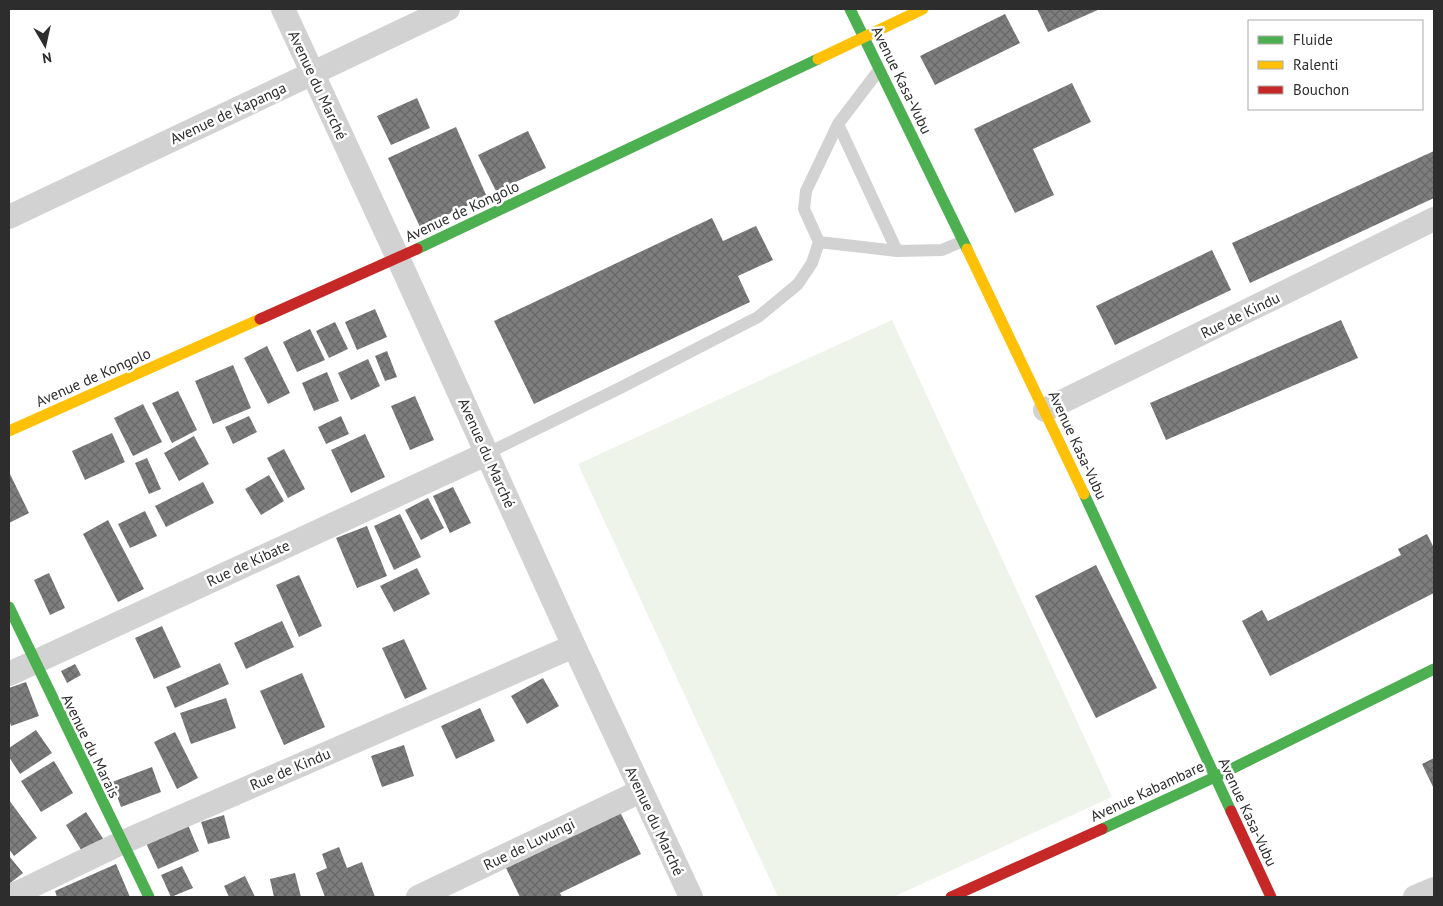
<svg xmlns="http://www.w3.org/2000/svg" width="1443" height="906" font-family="'PT Sans',sans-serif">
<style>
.green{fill:#eff4ea}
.building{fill:url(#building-cross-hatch)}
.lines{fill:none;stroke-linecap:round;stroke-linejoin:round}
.lane{stroke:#d2d2d2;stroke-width:12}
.street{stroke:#d2d2d2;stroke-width:24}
.fast{stroke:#4caf50;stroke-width:11}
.slow{stroke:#ffc107;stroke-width:11}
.jam{stroke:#c62828;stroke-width:11}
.labels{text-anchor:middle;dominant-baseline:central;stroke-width:5;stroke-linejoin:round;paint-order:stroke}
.street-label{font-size:15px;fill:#2d2d2d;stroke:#fff}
</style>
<defs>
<pattern id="building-cross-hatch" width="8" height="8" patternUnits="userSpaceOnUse" patternTransform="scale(1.25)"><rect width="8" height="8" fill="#7e7e7e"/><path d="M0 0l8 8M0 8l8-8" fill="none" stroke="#686868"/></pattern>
</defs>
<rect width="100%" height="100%" fill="#fff"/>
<path class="green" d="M892,320L1112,797L893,897H778L578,464Z"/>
<path class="building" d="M1037,9H1100L1048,32Z
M1005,14L1020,43L935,85L920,56Z
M1072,83L1091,122L1033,149L1054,195L1015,213L974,129Z
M417,98L430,128L391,145L377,116Z
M456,127L487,197L420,227L388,158Z
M528,131L546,168L496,191L478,155Z
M1434,151V198L1250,283L1232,243Z
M712,218L723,241L756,226L773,260L738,276L750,302L534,404L494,321Z
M1212,250L1231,290L1115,345L1096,306Z
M375,309L387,337L357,350L345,322Z
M1341,320L1358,358L1166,440L1150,403Z
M335,322L348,349L329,358L316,331Z
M310,329L325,360L297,372L283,342Z
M267,346L290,393L268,404L244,358Z
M387,351L397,377L385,381L375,356Z
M368,359L380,386L351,400L338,373Z
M233,365L251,408L213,424L195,381Z
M327,372L339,401L314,411L302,383Z
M178,391L197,430L172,443L152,403Z
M415,396L434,440L410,450L391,406Z
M143,404L162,442L133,456L114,418Z
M249,416L257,432L233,444L225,427Z
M341,416L349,434L326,444L318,427Z
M112,433L125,462L85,480L72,451Z
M365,434L385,477L351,493L331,450Z
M194,436L209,464L179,481L164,453Z
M284,449L305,489L288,498L267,458Z
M147,458L161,489L149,494L135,463Z
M9,472L29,513L9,523Z
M269,475L284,501L261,515L245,489Z
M203,482L214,503L166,527L155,506Z
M453,487L471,523L450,533L433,496Z
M428,498L444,528L421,540L405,510Z
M145,511L157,536L130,548L118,524Z
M400,514L421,557L394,570L374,526Z
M108,520L144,589L118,602L83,534Z
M367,526L387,576L357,588L336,538Z
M1427,534L1434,548V593L1270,676L1242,621L1262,610L1268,621L1401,555L1398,549Z
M1096,565L1157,688L1096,718L1035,596Z
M417,568L430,594L394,612L380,586Z
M49,573L65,608L50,615L34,580Z
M299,575L322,626L299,637L276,585Z
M282,621L294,647L246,669L234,643Z
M162,626L181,667L154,679L135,638Z
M404,639L427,689L405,699L382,648Z
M220,663L229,684L175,708L166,687Z
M75,664L81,675L67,683L61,671Z
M302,673L325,727L284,745L260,691Z
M543,678L559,706L527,724L511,696Z
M26,682L39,716L11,726L9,720V688Z
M226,698L236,728L191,744L180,713Z
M480,708L495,741L456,759L441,726Z
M36,730L52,753L20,774L9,757V748Z
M175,732L198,778L177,789L154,742Z
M404,745L414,776L382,787L371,756Z
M1434,758V789L1422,764Z
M54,761L73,793L41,812L21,781Z
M152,767L161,792L121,807L112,782Z
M9,800L37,838L14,856L9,849Z
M619,810L641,854L560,893L562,897H520L505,866Z
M86,812L104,840L83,853L66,825Z
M224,815L230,838L208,844L201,822Z
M188,825L199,851L158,869L146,843Z
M339,847L347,868L362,862L375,897H325L316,873L327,868L322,854Z
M9,856L23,873L9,884Z
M116,864L130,897H57L55,891Z
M182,866L193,888L171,897L161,875Z
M295,873L301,897H274L270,879Z
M245,876L255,897H229L224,886Z"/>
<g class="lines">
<path class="lane" d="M879,70L838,124L897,251
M819,242L897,251L942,250L963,241
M488,453L620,388L758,317L798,284L812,263L819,242L804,209L806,191L838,124"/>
<path class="street" d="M283,9L398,258L574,646L691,897
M9,217L448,9
M1045,410L1434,219
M9,674L488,453
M9,897L121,843L574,646
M418,897L641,791
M1415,897L1434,889"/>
<path class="fast" d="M850,9L967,249
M417,249L818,59
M1084,494L1231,811
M9,607L149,897
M1102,829L1215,777L1434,669"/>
<path class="slow" d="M818,59L923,9
M967,249L1084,494
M9,431L260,319"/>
<path class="jam" d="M260,319L417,249
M1231,811L1271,897
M951,897L1102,829"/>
</g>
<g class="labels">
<g class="street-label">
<text transform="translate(902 80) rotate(64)">Avenue Kasa-Vubu</text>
<text transform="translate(318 85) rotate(65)">Avenue du Marché</text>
<text transform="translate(228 113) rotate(-25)">Avenue de Kapanga</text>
<text transform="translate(462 211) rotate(-25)">Avenue de Kongolo</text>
<text transform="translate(1240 315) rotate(-26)">Rue de Kindu</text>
<text transform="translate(93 377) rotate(-24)">Avenue de Kongolo</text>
<text transform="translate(1078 445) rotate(65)">Avenue Kasa-Vubu</text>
<text transform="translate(487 453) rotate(66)">Avenue du Marché</text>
<text transform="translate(248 563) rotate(-25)">Rue de Kibate</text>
<text transform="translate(91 746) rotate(64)">Avenue du Marais</text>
<text transform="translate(290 769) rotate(-23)">Rue de Kindu</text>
<text transform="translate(1147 791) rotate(-25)">Avenue Kabambare</text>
<text transform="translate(1248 812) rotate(65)">Avenue Kasa-Vubu</text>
<text transform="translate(655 821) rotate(65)">Avenue du Marché</text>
<text transform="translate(529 844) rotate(-26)">Rue de Luvungi</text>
</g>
</g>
<rect width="1443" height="906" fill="none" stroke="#2d2d2d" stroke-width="20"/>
<rect x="1248" y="20" width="175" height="90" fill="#ffffff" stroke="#ababab"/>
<rect x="1258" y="36" width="25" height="8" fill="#4caf50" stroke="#ababab"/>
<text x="1293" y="45" font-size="15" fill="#2d2d2d">Fluide</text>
<rect x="1258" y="61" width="25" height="8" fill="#ffc107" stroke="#ababab"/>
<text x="1293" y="70" font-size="15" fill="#2d2d2d">Ralenti</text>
<rect x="1258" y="86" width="25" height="8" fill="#c62828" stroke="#ababab"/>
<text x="1293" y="95" font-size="15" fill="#2d2d2d">Bouchon</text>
<g transform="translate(45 45) rotate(171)" stroke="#ffffff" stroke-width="4" paint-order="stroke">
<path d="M0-4L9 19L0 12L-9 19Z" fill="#2d2d2d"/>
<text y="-8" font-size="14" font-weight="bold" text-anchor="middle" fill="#2d2d2d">N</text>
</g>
</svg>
